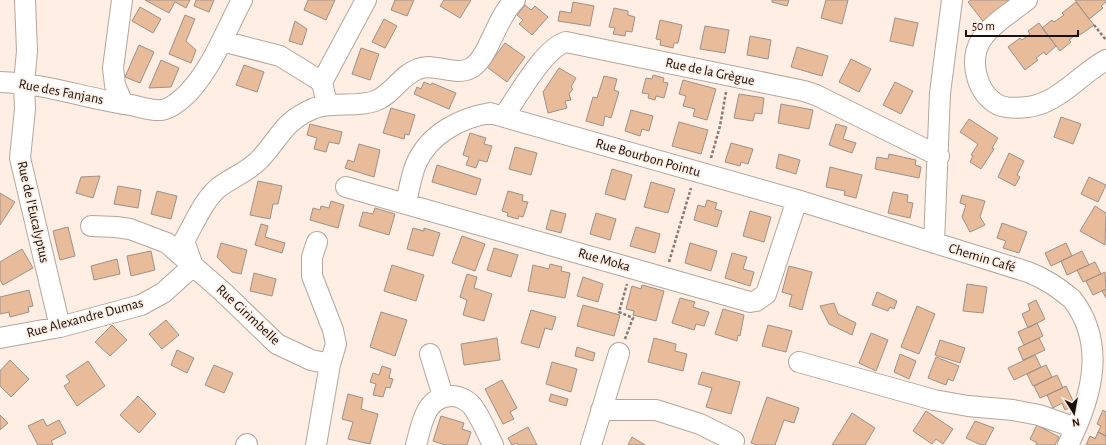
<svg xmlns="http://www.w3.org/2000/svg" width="1106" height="445" font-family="'Alegreya Sans',sans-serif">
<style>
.building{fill:#e8bb9b;stroke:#9f9187}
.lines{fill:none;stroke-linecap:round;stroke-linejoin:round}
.minor-casing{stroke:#b4a69b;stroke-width:22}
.path{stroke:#857b74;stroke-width:2.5;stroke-dasharray:3 2;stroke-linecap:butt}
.minor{stroke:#fff;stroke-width:20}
.labels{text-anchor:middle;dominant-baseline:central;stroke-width:3.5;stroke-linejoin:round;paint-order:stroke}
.street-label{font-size:14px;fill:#17120e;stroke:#feeee3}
</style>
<rect width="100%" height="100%" fill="#feeee3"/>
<path class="building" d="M145,0H190L186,8L175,2L169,13Z
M196,0H214L209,12L194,6Z
M308,0H335L326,20L304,10Z
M395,0H414L407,16L391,10Z
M444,0H471L460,18L440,6Z
M772,0H789L787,6L772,2Z
M826,0H848L842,24L821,18Z
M971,0H1015L986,25L968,2Z
M1075,0H1106V2L1101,6L1103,8L1089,19Z
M573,2L594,6L590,26L558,21L560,11L571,13Z
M1076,2L1094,25L1080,35L1078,33L1069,40L1071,42L1060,51L1042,28L1052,20L1054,22L1064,15L1062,13Z
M525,5L531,10L535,6L548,17L532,35L519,24L523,20L517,15Z
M140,7L161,19L153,33L132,21Z
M614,8L628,11V15L635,17L632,32L626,31L625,36L613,34L615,28L609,27Z
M185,15L195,19L186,41L196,50L191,63L169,54Z
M895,18L918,23L913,46L890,41Z
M384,19L397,26L385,48L372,42Z
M660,20L682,25L678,43H674L673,48L660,45L661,40L656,39Z
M295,21L307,29L302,45L289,41Z
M1039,23L1056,46L1046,55L1044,52L1036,58L1038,60L1025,70L1008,47L1020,38L1022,40L1030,34L1028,31Z
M705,26L729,30L725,53L700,49Z
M750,36L771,40L768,59L747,55Z
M505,43L525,57L507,82L487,67Z
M139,45L154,52L140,83L125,77Z
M797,47L828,56L822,76L791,67Z
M361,48L379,54L370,80L352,74Z
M851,59L871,69L859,92L839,82Z
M161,60L179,68L171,87L149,88Z
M244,65L264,72L257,92L236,85Z
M559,68L576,78L571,87L573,89L569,94L571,100L565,101L567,108L548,113L543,92Z
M653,75L664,78L663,82L668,83L664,98L656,96L655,100L648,98L649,94L642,93L646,78L652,79Z
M604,76L617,79L614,90L619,92L611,118L605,116L603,126L586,121L593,97L597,98Z
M683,80L716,89L707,120L693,116L695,109L683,106L686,96L679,94Z
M424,82L431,85L432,83L456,93L449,109L414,94L417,87L421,89Z
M895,82L913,91L901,114L883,105Z
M739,94L764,98L762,114L755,113L753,121L734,118Z
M781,104L813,110L809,129L778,123Z
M391,108L415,115L409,135L405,134L404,139L383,133Z
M631,110L653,116L649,131L642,129L640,136L625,131Z
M1061,117L1081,124L1073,144L1054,137Z
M969,119L998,138L992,148L994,149L981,169L970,162L973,156L971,155L978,144L960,132Z
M679,122L708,130L701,154L672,146Z
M310,124L342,132L339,144L329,142L326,152L314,149L317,138L307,135Z
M836,124L847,127L843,139L856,143L852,153L829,145Z
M470,133L486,138L484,144L492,146L487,162L479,160L476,168L466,165L469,157L463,155Z
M731,143L753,149L748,164L741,162L740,166L725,162Z
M359,144L380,150L374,177L345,168L348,160L354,162Z
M515,147L537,153L531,175L509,169Z
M1009,153L1024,161L1017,175L1020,177L1015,186L998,177Z
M779,154L800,160L796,174L776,168Z
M889,154L916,160L915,165L921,167L919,178L875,169L877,157L888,159Z
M437,165L481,179L476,195L432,182Z
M830,167L862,175L856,198L844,195L845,191L826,187Z
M612,169L632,175L625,200L605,194Z
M100,176L93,198L76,193L81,177Z
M1089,177L1106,185L1098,202L1081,194Z
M258,181L282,186L278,204H273L270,219L250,215Z
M651,182L675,189L668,213L644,207Z
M118,186L141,190L138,208L114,204Z
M157,191L177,196L171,219L151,214Z
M508,191L523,195L522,201L528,202L523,217L519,216L518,219L507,216L508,213L502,211Z
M893,192L908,195L907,202L913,203L910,218L888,213Z
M0,193L15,202L0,225Z
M962,195L985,201L980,217L985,225L970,232L962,217L966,205L960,203Z
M707,200L717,203L715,209L722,211L717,227L694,220L698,205L705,207Z
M331,201L344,205L338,228L310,220L313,208L320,210L321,206L329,208Z
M1095,206L1106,213L1105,245L1080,231Z
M375,208L395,214L389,235L359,226L363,212L373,214Z
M551,210L566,214L561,233L546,229Z
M750,211L771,217L764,242L743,236Z
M596,213L616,219L610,240L590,234Z
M1002,223L1027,232L1019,253L1003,248L1006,241L997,238Z
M261,224L268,226L265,237L285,243L282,253L255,245Z
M68,227L75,256L60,260L53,231Z
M636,227L660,234L655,253L630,246Z
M413,228L424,231V228L440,233L433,256L407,249Z
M462,236L485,244L475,271L452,263Z
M221,243L247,250L241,274L232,272L217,257Z
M690,243L717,251L711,271L685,263Z
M1066,243L1072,256L1051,266L1045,253Z
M494,248L518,255L511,277L487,270Z
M22,249L33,268L3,285L0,280V262Z
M151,251L155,270L131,276L127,256Z
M1082,251L1089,265L1067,275L1061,261Z
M732,253L747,257L743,269L754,272L750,286L725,278Z
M117,259L120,274L94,280L91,266Z
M1095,262L1101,274L1083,282L1077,270Z
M550,264L562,267L561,271L570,273L565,298L528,291L533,265L549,269Z
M392,265L424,275L416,301L384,291Z
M789,266L812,272L802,310L789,306L792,295L782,292Z
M1105,272L1106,289L1093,295L1086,281Z
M254,273L276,279L272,296L250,291Z
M467,274L477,277L474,288L492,294L484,321L463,315L467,300L460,297Z
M583,277L603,284L598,302L577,296Z
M967,284L987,287L983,313L963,311Z
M642,285L664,291L656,321L633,315L634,311L626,309L632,286L641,289Z
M1106,289V298L1102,291Z
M29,290L33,306L28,307L29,312L10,317L9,312L0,314V297Z
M877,292L897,301L894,309L890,307L888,311L872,305Z
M680,298L695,302L693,307L709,312L704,326L696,324L694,330L672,323Z
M1036,300L1045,319L1028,328L1022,314L1030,310L1028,304Z
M834,303L838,314L856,323L852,335L829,324L820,306Z
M583,305L620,315L614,336L577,326Z
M917,306L935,314L919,354L901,347Z
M723,309L744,315L740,336L738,335L737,341L715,334Z
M531,310L556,317L552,330L545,328L539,348L521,343Z
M381,312L407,320L395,356L370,347Z
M166,320L179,335L162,349L149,334Z
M1037,323L1043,336L1024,345L1018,332Z
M112,325L127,340L110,356L95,342Z
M768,325L792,331L786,352L762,346Z
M871,333L888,340L876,371L859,363Z
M497,338L500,360L464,365L461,344Z
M654,338L676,344L675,351L687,354L683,371L648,362Z
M1039,338L1045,350L1023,360L1018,348Z
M940,340L965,348L960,363L935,355Z
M577,347L595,353L593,361L575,356Z
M177,350L194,358L187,373L171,365Z
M900,354L916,361L909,379L894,372Z
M1035,355L1041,367L1014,380L1008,368Z
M936,357L959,366L953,381L948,379L946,385L928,378Z
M10,360L29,379L11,397L0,386V371Z
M88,361L105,386L77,406L64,386L70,382L66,376Z
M552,362L577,369L571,392L546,384Z
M214,365L233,373L224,393L205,385Z
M1046,365L1052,377L1033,386L1027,374Z
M382,366L391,369L389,378L393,379L390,388L386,387L383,397L373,395L376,384L370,382L373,373L379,375Z
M702,372L740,382L731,414L706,407L712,388L698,384Z
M1057,375L1063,388L1040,398L1034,386Z
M502,380L517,408L510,412L514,419L503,424L485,389Z
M1066,386L1075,405L1065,410L1062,403L1053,408L1047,395Z
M348,394L363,398L361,409L378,414L370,444L348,439L353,422L342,419Z
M551,394L568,399L566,406L549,401Z
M138,396L156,414L139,433L120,415Z
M767,397L799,408L794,423L784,420L775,445H757L751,443Z
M1103,410L1106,412V436L1098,432L1101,426L1097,424Z
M926,411L953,429L943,444L936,439L932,444L913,431Z
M852,413L875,428L865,445H832Z
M0,415L8,423L0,430Z
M441,416L464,423L462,429L471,432L467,445H445L433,441Z
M43,419L47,426L59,420L66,433L51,441L53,444L52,445H38L28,426Z
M975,421L994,428L985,445H981L966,438Z
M1037,425L1059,437L1055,445H1036L1037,443L1030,439Z
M528,427L537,445H518L517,443L512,445L508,438Z
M1098,432L1106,436V445H1086L1090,436L1095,439Z
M632,437L645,445H628Z"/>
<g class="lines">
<defs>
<path id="minor" d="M25,0L27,51L24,83L25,109L20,158L60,327
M122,0L113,68L115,85L123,104
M1027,0C1012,12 991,24 981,40C969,60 976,90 995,103C1003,109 1019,108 1028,107C1059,103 1080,74 1106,60
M222,41L280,56L322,82L327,105
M0,82C45,83 87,99 131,105C140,107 153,111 161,110C171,109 182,99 189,92C213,66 226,30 242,0
M322,82L366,0
M504,116C518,96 544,48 566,42L804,91L816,95L939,156
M346,187L750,302L756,301L766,294L797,200
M406,203C409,190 411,176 416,164C429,134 460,118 490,113L797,200L1028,272C1046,279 1057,287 1072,299C1106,343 1093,395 1068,445
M91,226L116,227L130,229L167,243L223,292L277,344L311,360L330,364
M934,243L940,93L952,0
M0,338L60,327L141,305L163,293L193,266L184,241C194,224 203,201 218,188C231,178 247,172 258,161C280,139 282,121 315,108C334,101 356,108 375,101C392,95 401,75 418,69C435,62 455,77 471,68C489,58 496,17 515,0
M430,354L443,396
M799,362L934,400L968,406L1013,410L1039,415L1076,428
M601,410H656L700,424L734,441
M246,445L247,444
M316,445L330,364L336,344L333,330L312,276V257L317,242
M416,445C422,424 425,396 452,396C459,396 469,401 473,407C481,418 487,433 493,445
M591,445L619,353"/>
</defs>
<use href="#minor" class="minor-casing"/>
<path class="path" d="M1094,25L1106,40
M711,158L720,126L726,92
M669,262L691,188
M625,339L633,318L619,312L627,284"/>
<use href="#minor" class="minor"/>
</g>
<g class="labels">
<g class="street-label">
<text transform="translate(710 72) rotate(12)">Rue de la Grègue</text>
<text transform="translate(61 92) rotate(11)">Rue des Fanjans</text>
<text transform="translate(648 158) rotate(16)">Rue Bourbon Pointu</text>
<text transform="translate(33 212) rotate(77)">Rue de l'Eucalyptus</text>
<text transform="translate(982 258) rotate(17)">Chemin Café</text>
<text transform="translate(604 260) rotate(16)">Rue Moka</text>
<text transform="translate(248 315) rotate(43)">Rue Girimbelle</text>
<text transform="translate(85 318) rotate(-15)">Rue Alexandre Dumas</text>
</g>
</g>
<g transform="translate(1074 413) rotate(169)" stroke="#feeee3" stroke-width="3" paint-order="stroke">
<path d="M0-3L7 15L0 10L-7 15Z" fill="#17120e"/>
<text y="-6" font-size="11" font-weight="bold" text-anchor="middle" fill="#17120e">N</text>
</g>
<path d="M966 30v6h112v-6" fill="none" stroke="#17120e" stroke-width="2"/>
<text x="972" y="30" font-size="12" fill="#17120e" stroke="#feeee3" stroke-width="3" paint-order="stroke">50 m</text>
</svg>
